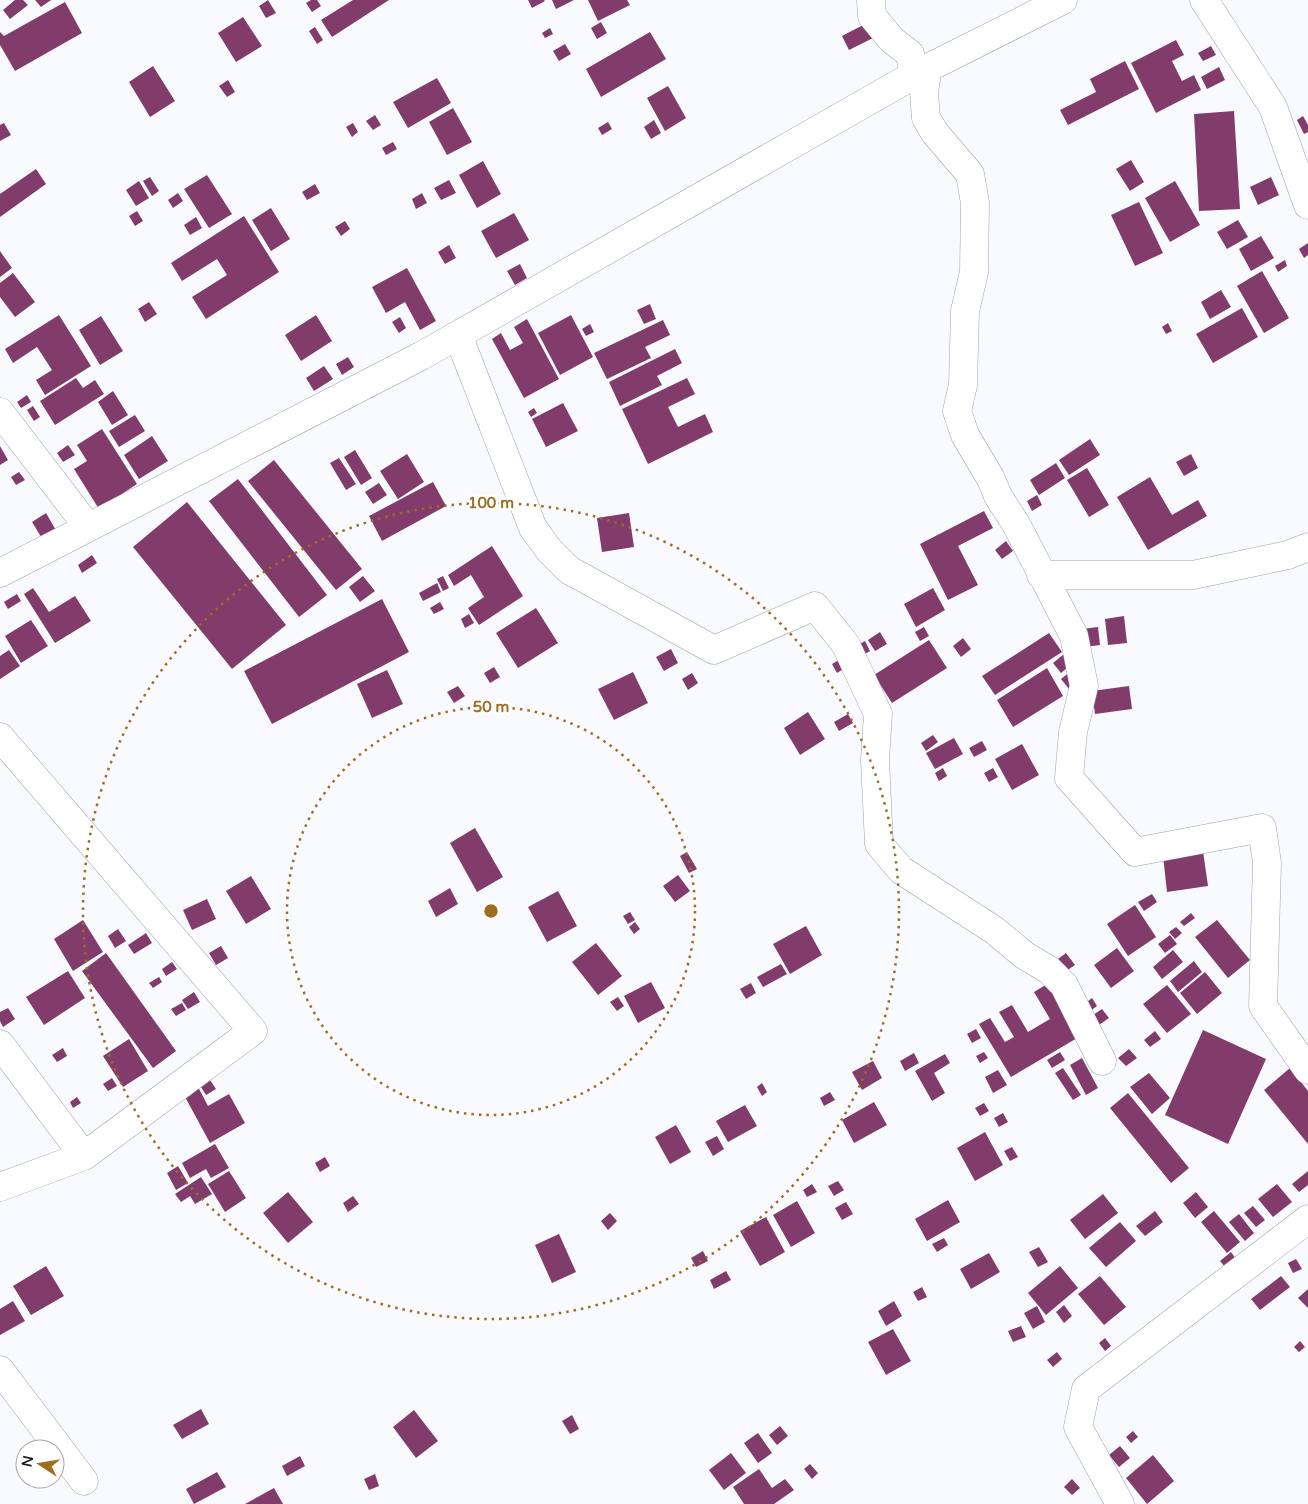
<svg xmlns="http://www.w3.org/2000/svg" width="1308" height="1504" font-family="'Varela Round',sans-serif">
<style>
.building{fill:#823c6c}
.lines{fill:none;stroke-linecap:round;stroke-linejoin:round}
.minor-casing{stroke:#9ca1a9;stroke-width:29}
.minor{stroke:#fff;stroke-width:28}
.ring{fill:none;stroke:#9d6d20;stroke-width:2.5;stroke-dasharray:2.5 5}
.centre{fill:#9d6d20;stroke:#fff;stroke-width:2.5}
.ring-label{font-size:15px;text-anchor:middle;font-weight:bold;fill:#9d6d20;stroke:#fff;stroke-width:5;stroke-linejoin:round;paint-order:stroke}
</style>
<rect width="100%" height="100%" fill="#f8fafd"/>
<path class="building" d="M15,0H23L28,5L10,19L3,10Z
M35,0H51L41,7Z
M268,0L276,13L266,18L259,6Z
M311,0H317L321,6L312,12L306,3Z
M353,0H389L332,37L321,20Z
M528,0H544L545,1L532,8Z
M552,0H574L556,9Z
M588,0H627L630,5L598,21Z
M65,2L82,33L15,71L0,45V32L4,36Z
M243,17L262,46L236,62L218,33Z
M601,22L607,33L597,39L591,28Z
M865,24L873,38L849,50L842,36Z
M315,27L323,40L317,44L309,31Z
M550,28L553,34L545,38L542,33Z
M650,32L666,59L601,97L586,69Z
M1176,40L1184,55L1172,61L1182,81L1194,75L1201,90L1156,113L1131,63Z
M565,44L571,54L559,61L553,51Z
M1211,46L1216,55L1203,61L1198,53Z
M1125,61L1139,89L1068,125L1060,110L1096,92L1090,79Z
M153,66L175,101L150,117L129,82Z
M1219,67L1225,80L1207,89L1201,77Z
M437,78L451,103L408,128L393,102Z
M228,80L235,92L227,97L219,86Z
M668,86L686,118L665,131L647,98Z
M453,108L472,142L447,155L429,122Z
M1234,111L1240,209L1199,211L1194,114Z
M375,115L381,125L373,130L366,121Z
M1303,116L1308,125V132L1304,134L1297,120Z
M654,120L661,133L651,139L644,127Z
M608,122L612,129L602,135L598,128Z
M4,123L11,135L0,141V125Z
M353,123L358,132L352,137L346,127Z
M393,142L397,149L386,155L382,148Z
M1131,160L1144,182L1130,191L1116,169Z
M483,161L501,194L477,208L459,175Z
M36,169L46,184L0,217V194Z
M207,175L232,214L209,228L184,189Z
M150,177L159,191L152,196L143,181Z
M1271,177L1279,195L1258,205L1250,187Z
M449,180L456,193L441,200L434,188Z
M139,181L149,198L136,206L126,190Z
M1175,181L1200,225L1170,242L1145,198Z
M315,184L320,193L307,200L302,192Z
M178,193L183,201L173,208L168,200Z
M422,193L427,203L416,209L412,199Z
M1139,202L1163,253L1135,266L1111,215Z
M271,208L290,239L271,251L252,220Z
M137,211L143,221L135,226L129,216Z
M514,213L529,240L496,258L481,231Z
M244,216L279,272L206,319L192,297L227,275L217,259L182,281L171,263Z
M196,217L202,228L190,235L184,225Z
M1238,220L1248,237L1227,249L1217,232Z
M345,221L350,229L341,236L335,227Z
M1261,236L1274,258L1251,271L1239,249Z
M1308,243V255L1304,258L1299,249Z
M449,245L456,258L445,264L438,252Z
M0,251L12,268L0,277Z
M1285,260L1287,266L1278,272L1275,266Z
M520,264L527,278L515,285L507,271Z
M407,268L436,321L420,330L405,302L386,313L372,287Z
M1262,271L1289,318L1264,333L1237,286Z
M13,273L35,302L15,317L0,297V283Z
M1221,290L1231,307L1210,319L1201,302Z
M149,302L157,314L145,322L138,309Z
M650,304L656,319L644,324L637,310Z
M1242,308L1258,337L1213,363L1196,334Z
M59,315L91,366L45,395L36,380L52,370L37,347L13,363L5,349Z
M316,315L332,341L301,361L285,335Z
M571,315L593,357L560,375L538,333Z
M101,316L123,351L100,365L79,330Z
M400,317L406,328L399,333L392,322Z
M527,319L559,379L524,398L492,339L501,333L510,350L523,343L514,327Z
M663,320L670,335L645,347L651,358L607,379L594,353Z
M1168,323L1172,331L1166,334L1162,327Z
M590,324L594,332L586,336L582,329Z
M675,349L682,363L657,376L662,385L620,406L609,382Z
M348,357L354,367L342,375L336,364Z
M324,366L333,379L314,391L306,378Z
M76,378L83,388L95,380L104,394L55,425L40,401Z
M687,378L695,394L668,407L678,427L705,414L713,432L648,464L622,409Z
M113,391L128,415L112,425L98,402Z
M27,395L31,402L21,408L17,402Z
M563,403L578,431L546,447L532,419Z
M33,406L40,417L34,421L27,410Z
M534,408L537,413L531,417L528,412Z
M135,415L145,431L119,447L109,431Z
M102,429L137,484L99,509L74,469L87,461L77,445Z
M152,436L168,461L139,479L124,455Z
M1090,439L1100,455L1069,475L1059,460Z
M68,445L75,455L63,462L57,453Z
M0,446L8,460L0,465Z
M355,450L372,478L361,485L344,457Z
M407,454L424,482L398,499L380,471Z
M1191,454L1198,468L1184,476L1176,462Z
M339,458L356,484L346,490L330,463Z
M274,460L362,569L336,590L248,481Z
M1056,463L1065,478L1039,495L1030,480Z
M1087,468L1109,505L1089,517L1067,480Z
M19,472L25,480L16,485L11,477Z
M1150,477L1172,515L1198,500L1207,516L1148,550L1117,497Z
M238,479L327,595L299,617L209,501Z
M433,482L446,506L382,541L369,516Z
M379,483L387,495L373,504L365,492Z
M1037,495L1042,505L1032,511L1027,501Z
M187,502L286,625L232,669L133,547Z
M984,511L993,528L958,546L978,585L948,600L920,544Z
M46,513L57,532L43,540L32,522Z
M629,513L634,547L602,552L597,518Z
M1006,541L1013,551L1002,559L995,550Z
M492,546L523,596L479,625L468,608L484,597L471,575L454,586L448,575Z
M92,555L97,563L82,573L78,565Z
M363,576L375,591L360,602L349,587Z
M443,576L449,588L443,591L437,579Z
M437,583L441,592L423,601L419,593Z
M33,588L49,612L75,596L91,621L55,643L24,594Z
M933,588L945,610L916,627L904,604Z
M17,594L21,601L8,609L4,602Z
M382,599L409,652L272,724L244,671Z
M440,602L444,609L434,614L430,608Z
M536,608L558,643L518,668L496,633Z
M469,614L474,623L465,628L461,619Z
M1124,616L1127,643L1108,645L1105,619Z
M31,620L48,646L21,663L5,636Z
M924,627L929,636L920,641L915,632Z
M1098,627L1100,645L1085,647L1082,629Z
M880,632L887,644L875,651L868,640Z
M1049,633L1062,652L995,695L982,676Z
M963,638L971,649L961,657L953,646Z
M929,640L947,668L892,703L874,675Z
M865,641L870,651L862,656L856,646Z
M671,649L678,663L664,671L656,657Z
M9,650L20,666L0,679V656Z
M1064,654L1072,664L1061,673L1053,663Z
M839,660L845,668L837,673L832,664Z
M494,667L500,677L490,683L484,673Z
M1047,668L1063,696L1013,727L997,700Z
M387,670L403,704L372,718L357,684Z
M1071,671L1079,682L1069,689L1061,679Z
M633,672L648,703L614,720L598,689Z
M692,673L698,683L688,690L682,679Z
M458,686L465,696L454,703L447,692Z
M1129,686L1132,709L1095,714L1092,691Z
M808,712L825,739L800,755L784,728Z
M848,714L853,723L839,731L834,722Z
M933,735L938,742L926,751L921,743Z
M954,738L963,754L935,769L926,753Z
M982,741L987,750L974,757L969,748Z
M1022,744L1039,775L1012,790L995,759Z
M943,768L947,776L939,781L935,773Z
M993,768L998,777L989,782L984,773Z
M475,828L503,877L477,892L450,843Z
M1203,851L1208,886L1167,892L1163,856Z
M687,852L697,869L689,873L680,856Z
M678,875L690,891L675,902L663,886Z
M251,876L271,909L246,924L226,891Z
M450,888L458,904L436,917L428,901Z
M558,891L577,926L547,942L528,907Z
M1152,894L1157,902L1144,911L1138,902Z
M207,899L216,919L192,930L183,910Z
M1135,905L1156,937L1128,956L1107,924Z
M630,912L635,920L628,924L623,916Z
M1191,913L1195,918L1184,926L1180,922Z
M83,920L103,952L73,971L54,939Z
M1217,920L1250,960L1228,978L1195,937Z
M635,922L640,929L634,934L629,927Z
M806,926L822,955L790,974L773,944Z
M1176,927L1182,933L1175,939L1169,932Z
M118,929L126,941L115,948L108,936Z
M146,933L152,943L134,954L128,945Z
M1170,935L1177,944L1165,953L1158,944Z
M596,943L622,976L598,995L572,962Z
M221,946L228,958L216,965L209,953Z
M1117,948L1134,971L1111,988L1094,965Z
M1173,950L1183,962L1162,979L1153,967Z
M106,953L176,1051L153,1068L82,971Z
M1066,953L1075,965L1066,971L1058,959Z
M1194,961L1202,972L1178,992L1170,981Z
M172,962L177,969L166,976L162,969Z
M781,964L787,974L763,987L757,977Z
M68,971L85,998L44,1025L26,997Z
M1205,972L1222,993L1197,1014L1180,993Z
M159,977L162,982L153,988L149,983Z
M1052,981L1084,1034L1011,1077L979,1024L990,1018L1005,1042L1014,1037L999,1012L1012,1005L1028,1032L1050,1019L1034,992Z
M651,982L665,1008L638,1023L624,996Z
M751,983L756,993L746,999L740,989Z
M1167,985L1191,1014L1167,1033L1143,1004Z
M194,992L200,1002L188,1009L182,1000Z
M618,997L624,1006L617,1011L610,1002Z
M1092,998L1097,1006L1089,1012L1083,1005Z
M182,1003L186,1010L176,1016L171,1009Z
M8,1008L15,1019L3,1027L0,1021V1012Z
M1102,1009L1109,1018L1099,1025L1093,1015Z
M976,1029L981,1038L972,1043L967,1034Z
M1203,1030L1266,1059L1228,1144L1165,1115Z
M1155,1031L1161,1039L1150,1047L1144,1040Z
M129,1039L148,1071L123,1087L103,1056Z
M63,1048L67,1056L57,1062L52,1055Z
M1129,1049L1137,1058L1126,1066L1118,1058Z
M984,1052L988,1058L980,1063L976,1056Z
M1060,1052L1065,1060L1052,1068L1047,1060Z
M914,1053L919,1063L905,1071L900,1061Z
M945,1054L950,1063L934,1073L945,1093L932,1101L915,1071Z
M1082,1058L1098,1088L1086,1095L1070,1065Z
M873,1061L882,1078L862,1090L852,1072Z
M1063,1068L1081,1095L1073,1100L1055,1073Z
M1290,1068L1308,1091V1144L1264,1090Z
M998,1070L1007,1085L993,1093L985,1077Z
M1149,1073L1170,1098L1152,1114L1130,1087Z
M112,1078L117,1086L108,1091L103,1084Z
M210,1080L216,1089L206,1095L201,1087Z
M762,1083L767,1092L762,1096L757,1087Z
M198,1087L208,1106L229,1094L245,1123L210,1143L184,1095Z
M830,1092L835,1100L824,1106L820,1098Z
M1128,1093L1189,1168L1171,1183L1110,1108Z
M77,1097L81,1103L73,1108L70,1102Z
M874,1102L887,1125L854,1143L842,1120Z
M984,1103L989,1111L980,1116L975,1108Z
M745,1105L757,1126L728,1142L716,1121Z
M1003,1113L1008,1122L999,1127L994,1118Z
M676,1125L691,1152L670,1164L655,1137Z
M985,1132L1003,1165L975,1181L957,1148Z
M717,1136L724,1149L713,1156L705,1142Z
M215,1144L229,1168L211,1178L206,1169L190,1178L182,1163Z
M1012,1147L1018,1157L1010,1161L1004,1151Z
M325,1157L330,1166L320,1172L315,1163Z
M178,1166L188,1183L176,1190L167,1173Z
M229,1171L246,1198L225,1212L208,1184Z
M1308,1171V1185L1299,1192L1292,1184Z
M201,1177L212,1194L195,1204L190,1196L181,1202L175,1194Z
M838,1181L844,1190L834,1196L828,1186Z
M812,1184L817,1192L807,1197L803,1190Z
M1277,1184L1292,1202L1273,1217L1258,1199Z
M288,1192L313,1222L288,1243L263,1213Z
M1196,1192L1208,1207L1195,1218L1183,1203Z
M1103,1194L1118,1213L1085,1239L1070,1220Z
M353,1196L359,1204L348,1212L343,1203Z
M948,1200L960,1222L927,1241L915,1219Z
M797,1201L815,1233L791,1247L773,1215Z
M846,1202L853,1214L842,1220L835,1208Z
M1253,1206L1265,1220L1256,1227L1244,1213Z
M1155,1211L1163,1222L1145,1236L1136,1226Z
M1214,1211L1240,1242L1227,1253L1201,1222Z
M610,1213L617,1221L608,1230L601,1221Z
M1239,1214L1254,1233L1245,1241L1229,1222Z
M766,1217L785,1252L760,1266L740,1231Z
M1120,1222L1136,1241L1106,1267L1089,1248Z
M559,1234L576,1272L552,1283L535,1245Z
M944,1238L948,1245L937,1252L932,1244Z
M1039,1247L1048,1262L1038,1267L1029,1252Z
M703,1251L708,1261L696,1267L691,1258Z
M1231,1252L1236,1259L1226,1268L1220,1261Z
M989,1253L1000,1272L971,1289L960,1269Z
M1296,1259L1302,1269L1293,1273L1288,1263Z
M46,1266L64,1296L31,1315L13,1286Z
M1060,1266L1078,1288L1046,1315L1028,1293Z
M726,1271L731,1280L714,1289L710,1280Z
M1100,1276L1126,1307L1104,1325L1078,1294Z
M1281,1276L1290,1287L1260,1310L1251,1299Z
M922,1287L927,1297L918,1301L913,1292Z
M1308,1289V1308L1298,1298Z
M13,1301L25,1321L0,1335V1309Z
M894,1301L902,1316L886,1326L878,1311Z
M1064,1305L1072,1316L1064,1323L1056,1312Z
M1037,1306L1045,1322L1033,1329L1024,1313Z
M1021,1326L1026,1337L1013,1342L1008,1331Z
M893,1329L911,1361L886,1375L868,1342Z
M1105,1338L1111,1346L1105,1351L1099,1343Z
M1300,1341L1305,1347L1299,1352L1294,1347Z
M1057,1352L1062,1359L1053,1367L1047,1360Z
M201,1409L209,1424L182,1439L173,1425Z
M414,1410L438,1441L416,1458L393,1427Z
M572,1415L579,1429L570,1434L562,1421Z
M780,1426L788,1436L777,1445L769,1435Z
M1133,1431L1138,1437L1131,1443L1126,1437Z
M758,1433L772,1453L758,1463L744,1443Z
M1120,1446L1130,1458L1119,1467L1109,1455Z
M731,1453L746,1473L724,1490L709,1470Z
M1153,1455L1174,1481L1147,1504L1126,1478Z
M300,1456L305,1466L287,1476L282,1466Z
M810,1464L818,1473L812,1479L804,1469Z
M759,1469L772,1488L785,1479L794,1490L774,1504H744L733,1487Z
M217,1472L226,1487L194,1504L186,1489Z
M375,1474L379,1486L369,1490L364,1479Z
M1072,1479L1080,1488L1072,1495L1064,1487Z
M274,1488L283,1504H245Z"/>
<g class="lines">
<defs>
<path id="minor" d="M871,0L872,16L892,40L910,54L914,75
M1204,0L1273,107L1308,205
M928,67L924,92L926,118L935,133L970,174L975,203L974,272L965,311L963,385L957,411L965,435L991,479L998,496L1016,524L1074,636L1084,686L1073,732L1069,778L1135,852L1262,828L1267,863L1263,1006L1308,1070
M458,335L533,528L549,550L569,570L714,650L815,606L846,645L878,714L875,760L879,844L901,870L994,930L1024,955L1049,970L1064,985L1102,1061
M0,412L88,527
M0,573L421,356L914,75L1063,0
M1041,575H1193L1288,555L1308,547
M0,737L253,1031L84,1156L0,1187
M0,1044L84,1156
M0,1370L84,1481
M1120,1504L1078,1427L1086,1389L1308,1219"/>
</defs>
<use href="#minor" class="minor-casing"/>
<use href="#minor" class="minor"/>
</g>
<g class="ring">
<circle cx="491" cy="911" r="204"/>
<circle cx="491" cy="911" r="408"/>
</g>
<circle cx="491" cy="911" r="8" class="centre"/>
<g class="ring-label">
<text x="491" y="508">100 m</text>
<text x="491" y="712">50 m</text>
</g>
<g transform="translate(40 1464) rotate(282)"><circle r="24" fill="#ffffff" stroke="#a4a5a6"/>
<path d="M0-4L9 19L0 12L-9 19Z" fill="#9d6d20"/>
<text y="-8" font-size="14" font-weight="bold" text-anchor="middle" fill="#1c1d20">N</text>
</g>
</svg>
